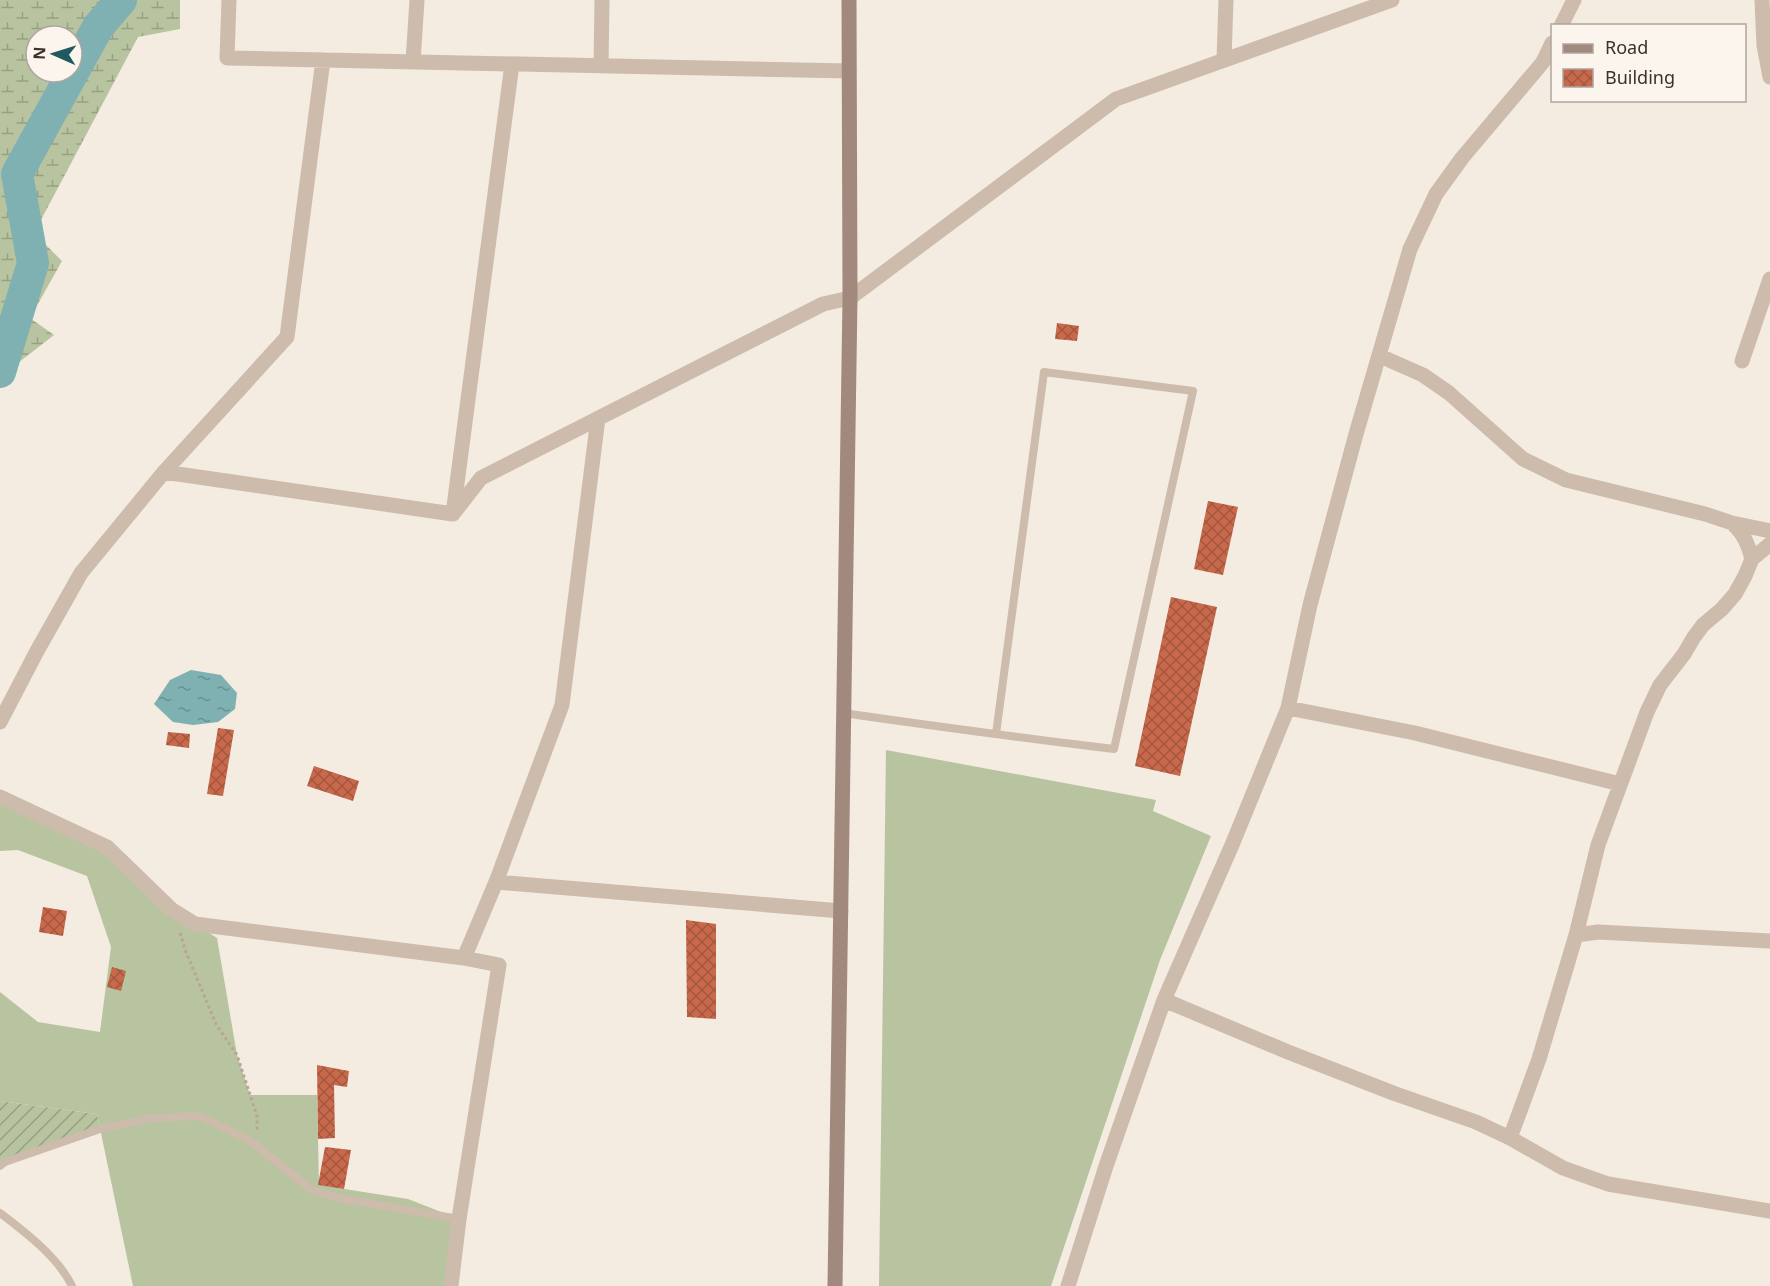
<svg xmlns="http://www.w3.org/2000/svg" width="1770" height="1286" font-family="'Noto Sans',sans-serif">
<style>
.grass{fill:#b8c4a0}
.wetland{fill:url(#wetland-marsh);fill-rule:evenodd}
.garden{fill:url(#garden-furrows)}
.water{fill:url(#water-ripples)}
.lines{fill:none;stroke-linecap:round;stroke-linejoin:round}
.river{stroke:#7fb0b2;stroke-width:32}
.building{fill:url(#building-cross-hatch)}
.path{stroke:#b9a596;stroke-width:3;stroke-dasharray:3 3;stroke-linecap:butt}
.lane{stroke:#cdbbac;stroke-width:8}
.street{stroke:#cdbbac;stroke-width:15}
.secondary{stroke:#a18a7d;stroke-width:15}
</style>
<defs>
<pattern id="wetland-marsh" width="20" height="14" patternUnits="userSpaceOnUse" patternTransform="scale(1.5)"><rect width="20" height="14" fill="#b8c4a0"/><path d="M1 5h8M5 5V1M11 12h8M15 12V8" fill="none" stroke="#97a083"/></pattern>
<pattern id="garden-furrows" width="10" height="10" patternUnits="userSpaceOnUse" patternTransform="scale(1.5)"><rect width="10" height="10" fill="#b8c4a0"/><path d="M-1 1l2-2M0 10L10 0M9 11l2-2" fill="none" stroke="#97a083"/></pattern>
<pattern id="water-ripples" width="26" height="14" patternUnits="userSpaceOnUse" patternTransform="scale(1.5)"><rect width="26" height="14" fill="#7fb0b2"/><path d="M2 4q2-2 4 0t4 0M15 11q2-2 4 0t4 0" fill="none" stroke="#699091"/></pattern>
<pattern id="building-cross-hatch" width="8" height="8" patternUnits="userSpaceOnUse" patternTransform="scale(1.5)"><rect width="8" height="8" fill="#c8694b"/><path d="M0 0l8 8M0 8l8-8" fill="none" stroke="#a4573f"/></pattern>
</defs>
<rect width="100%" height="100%" fill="#f4ebe1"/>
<path class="grass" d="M886,750L1156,800L1153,811L1211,836L1160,960L1051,1286H879Z
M0,799L107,847L195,924L217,938L237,1055L250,1095H317L319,1185L408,1199L459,1219L451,1286H133L97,1114L0,1101V992L38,1022L100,1032L111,947L87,876L18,850L0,851Z"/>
<path class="wetland" d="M0,0H180V29L138,37L34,233L62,261L30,318L54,335L0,377ZM36,36H72V72H36Z"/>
<path class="garden" d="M0,1101L97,1114L100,1129L0,1166Z"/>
<path class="water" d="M191,670L221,675L237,693L235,709L218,722L193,725L173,722L154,704L170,680Z"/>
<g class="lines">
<path class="river" d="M0,372L33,263L17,174L98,27L121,0"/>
</g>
<path class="building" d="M1057,323L1079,326L1077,341L1055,339Z
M1208,501L1238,507L1223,575L1194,569Z
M1171,597L1217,607L1180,776L1135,766Z
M218,728L234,730L223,796L207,794Z
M168,732L190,734L189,748L166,745Z
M314,766L359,781L353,801L307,786Z
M43,907L67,911L63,936L39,932Z
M686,920L716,924V1019L687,1017Z
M112,967L126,971L121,991L107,987Z
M317,1065L349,1071L347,1087L334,1085L335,1138L318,1139Z
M325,1147L351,1150L344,1189L318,1185Z"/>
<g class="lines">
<path class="path" d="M180,933L186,952L216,1024L237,1055L257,1116V1129L255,1131"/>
<path class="lane" d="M843,713C933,726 1024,738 1114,749L1193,391L1044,372L996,734
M0,1166L5,1162L100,1129L152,1118L200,1116L249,1140L312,1190L338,1198L459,1219
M0,1213C25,1232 58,1257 72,1286"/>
<path class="street" d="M229,0L227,58L849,71
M1762,0L1764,45L1770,77
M1561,26L1574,0
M323,60L287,337L164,472L453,514L481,478L823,304L850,298L1116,99L1392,0
M1224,60L1226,0
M413,62L417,0
M601,66L602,0
M1380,356L1423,375L1449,393L1523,459L1566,480L1705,514L1732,523L1770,531
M1742,361L1770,279
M453,514L512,64
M1732,523C1744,534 1748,544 1752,559
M1288,708L1415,733L1620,784
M0,722L37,651L81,573L164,472
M0,797L107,847L171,909L195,924L464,958L496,882L562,705L598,418
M496,882L841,911
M1576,935L1598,932L1770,941
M1164,1000L1288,1052L1393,1093L1476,1122L1510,1138L1563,1168L1608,1184L1770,1211
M1510,1138L1539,1059L1576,935L1598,845L1647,712L1660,685L1684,654L1694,637L1703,625L1722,609L1735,594L1745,576L1752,559L1770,544
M451,1286L459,1219L499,965L464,958
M1068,1286L1106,1166L1164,1000L1232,845L1288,708L1310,605L1356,434L1410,249L1436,194L1462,158L1543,62L1552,43"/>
<path class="secondary" d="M835,1286L850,298L849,0"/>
</g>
<rect x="1551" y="24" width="195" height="78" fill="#fbf5ee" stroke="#aea6a0" stroke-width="1.5"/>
<rect x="1563" y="44" width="30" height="9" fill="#a18a7d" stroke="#aea6a0" stroke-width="1.5"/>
<text x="1605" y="54" font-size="18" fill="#3b302b">Road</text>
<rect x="1563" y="69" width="30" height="18" fill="url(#building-cross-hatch)" stroke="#aea6a0" stroke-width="1.5"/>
<text x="1605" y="84" font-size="18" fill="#3b302b">Building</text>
<g transform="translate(54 54) rotate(273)"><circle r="28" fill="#fbf5ee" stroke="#aea6a0" stroke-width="1.5"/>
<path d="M0-4.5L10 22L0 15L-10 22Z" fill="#1f5a5e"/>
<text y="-9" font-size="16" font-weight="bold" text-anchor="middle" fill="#3b302b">N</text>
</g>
</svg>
